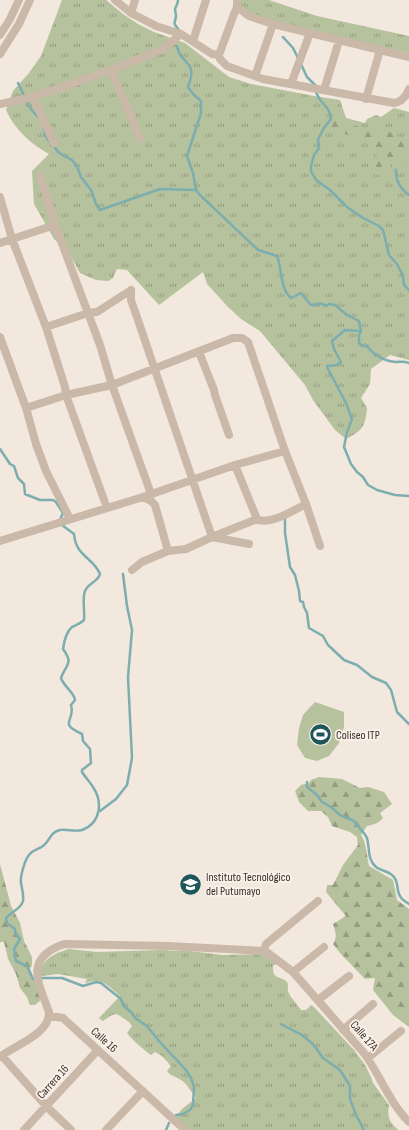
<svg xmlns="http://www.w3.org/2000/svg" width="409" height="1130" font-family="'Sofia Sans Condensed',sans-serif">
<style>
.grass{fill:url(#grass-tufts)}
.forest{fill:url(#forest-firs)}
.park{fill:#b6c19d}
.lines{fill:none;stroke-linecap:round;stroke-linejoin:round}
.stream{stroke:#7caeaf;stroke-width:2.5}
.minor{stroke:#cab8a9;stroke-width:8}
.labels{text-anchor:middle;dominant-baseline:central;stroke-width:3.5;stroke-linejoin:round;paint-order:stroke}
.poi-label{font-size:12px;fill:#382d29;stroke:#faf2ea;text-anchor:start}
.street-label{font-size:12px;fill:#382d29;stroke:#faf2ea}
</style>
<defs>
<pattern id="grass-tufts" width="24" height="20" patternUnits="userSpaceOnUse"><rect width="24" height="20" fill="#b6c19d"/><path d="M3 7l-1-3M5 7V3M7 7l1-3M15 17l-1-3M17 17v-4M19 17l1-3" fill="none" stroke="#959d80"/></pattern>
<pattern id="forest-firs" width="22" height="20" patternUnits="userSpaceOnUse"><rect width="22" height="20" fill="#b6c19d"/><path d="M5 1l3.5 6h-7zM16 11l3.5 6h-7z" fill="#959d80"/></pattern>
</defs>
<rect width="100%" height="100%" fill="#f2e8dd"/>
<path class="grass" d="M62,0H106L123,14L138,24L154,32L185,43L229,77L251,84L314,96L340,100L346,118L365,123L367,119L376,115L381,117L394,108L409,112V360L390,355L371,369L370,384L361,398L367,408C365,427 363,430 346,439L335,430L313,400L305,385L260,331L241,319L228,307L207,284L203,272L159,305L127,270L117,269L113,278L108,281L96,280L80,273L69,253L54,239L34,204L32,171L49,154C31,144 15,130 6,110L13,91L29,73L41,56Z
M239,0H269L317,16L409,36V53L326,36L252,14L241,6Z
M69,949L97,952L163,950L176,951L182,950L222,955L261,954L267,956L278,963L273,966C272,980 280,975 287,982C289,984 287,988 288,991C289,996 298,1005 301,1010H306L311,1005L314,1007L354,1050L365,1065L371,1077L373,1083L389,1105C387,1117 389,1121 398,1130H187L176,1117L182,1109L196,1098C191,1092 187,1083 181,1080C175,1076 172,1077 167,1071L171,1066L162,1056L155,1052L151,1055C142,1048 134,1042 127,1033L132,1026L129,1022L117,1014L112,1015L103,1021L99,1018L120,996C107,985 103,977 85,983L87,979L58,974L42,976L40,974C42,958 56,953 69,949Z"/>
<path class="forest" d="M333,119L342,120L345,123L363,128L388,131L397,136L409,138V168L396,158C390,163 390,170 384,176L374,174L373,167L377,153L372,146L334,129L331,125Z
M319,777L342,779L360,788L368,787L384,792L392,804L380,813L383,818C379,823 373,825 367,826L361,835C366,841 367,857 369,866L393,880L397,900L409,909V1027L393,1015L373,990L375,978L365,979L340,953L333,944C338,937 335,931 333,924L346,916L326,892L327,885H333L343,865L358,845L357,837L350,832L332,826L328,817L321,811H308L299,802L295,791L301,785L309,783L311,780Z
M0,864L11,906L20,923L24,941L32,957V965L30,969L36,984L41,1000L35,1005H30L27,997L20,988L16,974L8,959L4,942H0Z"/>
<path class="park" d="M315,702L344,712V727L339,743L329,756L317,761L305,758L297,745L299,728L303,715Z"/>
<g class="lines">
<path class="stream" d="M178,0C178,4 176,6 175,9C175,11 176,14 176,16C175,24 172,22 179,30
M283,37L293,48L299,60
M177,46C180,66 199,59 188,87L193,94L201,101V113L187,156L193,173L196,190L199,194L258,250L277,256C282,268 280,289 291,298L301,293L311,305C317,305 320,301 326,306L329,304L335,305L347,315L359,321L361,331L359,335V343L362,346H367C374,355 384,361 396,362C401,362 404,361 409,363
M301,64L307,77L316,86
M18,83L30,108L38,117
M316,91C318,103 330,105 331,119L324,128L318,139L319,148L314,155L311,166V171L316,180L330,190L347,207L363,218L379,226L383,230L389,255L397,264L403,276L404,285L409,290
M44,128L45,135L49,141
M53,145L59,153L72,160L77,166L81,177L91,190L96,204L100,210L160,189L196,190
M396,170C395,180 401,190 409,195
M361,331L345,330L332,341L334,349L341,362L337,365L327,366L328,369L346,403L352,419L347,432L344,447L351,464L357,472L363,477L368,485L377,490L395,495L409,496
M0,449L10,464L14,466L18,478L24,484L25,494L40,500H53L56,502L63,513L60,520L62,525L74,534C76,557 93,557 100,574C98,582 88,583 85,591C82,599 85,611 84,620C80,624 76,625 72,627C66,632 64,642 63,649C74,664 66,664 61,678C64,687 74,692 75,700L71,705C76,721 57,723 82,734L83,741L90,749L91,763L82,770V772C85,777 90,782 93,787C103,802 101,823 82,830C75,832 67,829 60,830C50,832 50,841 43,846C39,849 33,850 30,854C25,858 20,877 21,883C22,889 24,895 23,901C21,909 11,912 6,918L7,923L15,929V933L20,939L14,949L16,961L27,966L33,979
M285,518V533L290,567L295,575L299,591L300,601L303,602L304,607L307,613L309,628L323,636L328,645L344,660L357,665L372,677L386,683L391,690L397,712L409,724
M307,782V787L317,795L322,802L331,807L340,815L354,821C357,827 364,831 367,838C370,849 367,859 376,867C381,871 389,871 393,876C399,881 396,890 400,896C402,900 406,902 409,904
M100,811L116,799L127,785L132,758L128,677L132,630L127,606L123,574
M41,978H62L83,986L96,982L101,983L121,999L124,1006L132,1013L135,1018L147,1026L159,1041L186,1070L191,1078L194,1087L193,1105L190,1110L183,1114L176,1115
M281,1024L302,1035L313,1044L323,1058L340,1070L350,1086V1099L356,1115L364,1130
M166,1130L169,1123"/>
<path class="minor" d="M115,0L131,13L156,26L181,34L212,54L219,55
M237,0V7L249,16L273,24L409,57
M237,7L234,14L219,55L220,59L227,66L263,79L394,103C402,102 406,97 409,89
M131,13L135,0
M0,35L10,19L19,0
M193,41L206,0
M0,54L19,24L30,0
M111,70L133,121L140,139
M255,76L273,24
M291,84L310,33
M324,90L339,41
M33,97L54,143
M366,99L380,50
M0,104L33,97L111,70L163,49L181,34
M40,175L55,225L100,345L112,385L151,494
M0,197L12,239L46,327L65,387L66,395L26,408
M0,243L55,225
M131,290V300L140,326L212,537L257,519
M46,327L88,313L97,312L131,290
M0,337L26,408L36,444L46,471L70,519
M199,352L214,390L215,395L229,435
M235,465L257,519C269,526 294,510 306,504L320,546
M107,508L66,395L112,385L233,338H242L248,342L285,451L306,504
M0,541L143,497L235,465L285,451
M168,551L186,549L212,537L249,544
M132,570L142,562L168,551L155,505L151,501L143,497
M264,951L266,944L318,901
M293,972L324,947
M318,1000L349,976
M49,1017H57L63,1018L185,1130
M343,1030L373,1004
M2,1056L47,1107L71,1130
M0,1057C15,1045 50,1034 49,1012C38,982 24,958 64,944L168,946L264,951L268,953L293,972L364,1053C380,1075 389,1102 409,1122
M368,1058L401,1031
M24,1130L98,1050
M106,1130L143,1091"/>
</g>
<defs>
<symbol id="stadium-disc" viewBox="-11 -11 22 22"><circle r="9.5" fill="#1f5659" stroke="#faf2ea"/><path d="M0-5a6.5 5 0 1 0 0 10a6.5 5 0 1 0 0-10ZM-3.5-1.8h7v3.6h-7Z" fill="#fff"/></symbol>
<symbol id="university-disc" viewBox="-11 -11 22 22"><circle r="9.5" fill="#1f5659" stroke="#faf2ea"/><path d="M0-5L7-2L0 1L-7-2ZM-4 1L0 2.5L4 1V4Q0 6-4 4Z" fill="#fff"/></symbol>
</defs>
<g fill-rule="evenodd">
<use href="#stadium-disc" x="308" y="722" width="25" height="25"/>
<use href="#university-disc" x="178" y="872" width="25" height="25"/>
</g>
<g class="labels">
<g class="poi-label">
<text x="336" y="735">Coliseo ITP</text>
<text x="206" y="877">Instituto Tecnológico<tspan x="206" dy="14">del Putumayo</tspan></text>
</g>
<g class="street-label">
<text transform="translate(364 1036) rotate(49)">Calle 17A</text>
<text transform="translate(104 1040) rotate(42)">Calle 16</text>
<text transform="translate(53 1082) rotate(-48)">Carrera 16</text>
</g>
</g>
</svg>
